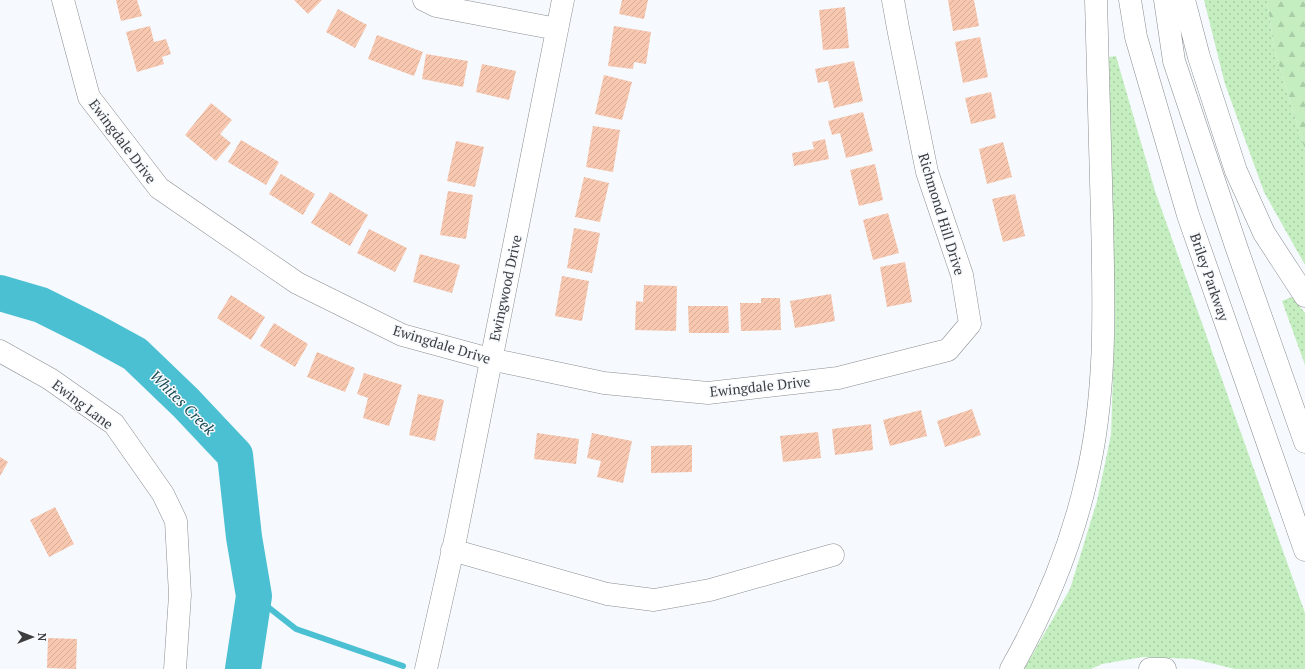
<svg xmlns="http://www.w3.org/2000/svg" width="1305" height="669" font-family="'PT Serif',serif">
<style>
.grass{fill:url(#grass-dots)}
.forest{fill:url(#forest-firs)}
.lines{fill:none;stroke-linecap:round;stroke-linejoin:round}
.stream{stroke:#4cc0d3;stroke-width:6}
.river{stroke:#4cc0d3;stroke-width:36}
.building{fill:url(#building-hatch)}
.minor-casing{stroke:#8a8d90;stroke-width:23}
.highway-casing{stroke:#8a8d90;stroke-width:23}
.minor{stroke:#fff;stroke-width:22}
.highway{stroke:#fff;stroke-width:22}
.labels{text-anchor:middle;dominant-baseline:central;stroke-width:3;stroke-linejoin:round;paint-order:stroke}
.street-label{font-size:14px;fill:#3c3d3e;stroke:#f6f9fd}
.water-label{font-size:15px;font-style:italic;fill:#1a4d55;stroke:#f6f9fd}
</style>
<defs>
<pattern id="grass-dots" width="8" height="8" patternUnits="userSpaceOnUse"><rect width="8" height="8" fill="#c4eec0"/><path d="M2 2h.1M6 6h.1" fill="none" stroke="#a9cda6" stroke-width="1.8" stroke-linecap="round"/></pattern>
<pattern id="forest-firs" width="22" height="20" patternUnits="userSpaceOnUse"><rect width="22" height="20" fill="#c4eec0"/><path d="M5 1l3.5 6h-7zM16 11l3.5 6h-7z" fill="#a9cda6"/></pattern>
<pattern id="building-hatch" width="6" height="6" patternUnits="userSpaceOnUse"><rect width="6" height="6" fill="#f7c7b0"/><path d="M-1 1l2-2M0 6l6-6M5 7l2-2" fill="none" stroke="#d5ac98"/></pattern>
</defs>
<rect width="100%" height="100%" fill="#f6f9fd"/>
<path class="grass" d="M1204,0H1267L1274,49L1305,150V265L1264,192L1225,84Z
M1116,56L1155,191L1305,613V669H1235L1194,659L1143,657L1102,664L1091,669H1024L1070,589L1097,501L1111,435L1115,317L1109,57Z
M1292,297L1305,313V365L1282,301Z"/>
<path class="forest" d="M1267,0H1305V150L1274,49Z"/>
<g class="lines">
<path class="stream" d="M254,596L296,629L403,666"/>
<path class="river" d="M0,293L41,305L93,331L135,354L186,403L235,455L244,537L254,596L243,669"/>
</g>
<path class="building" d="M116,0H137L142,16L121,21Z
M294,0H322L308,14Z
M622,0H648L644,19L619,14Z
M948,0H974L979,26L953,31Z
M845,7L849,48L823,50L819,10Z
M338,9L367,25L355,48L326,32Z
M150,26L154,42L166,39L171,54L162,57L164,64L137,72L126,32Z
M614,26L651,32L646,64L634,62L633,69L608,66Z
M377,35L423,52L414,76L368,59Z
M980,37L988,77L963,83L955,42Z
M426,54L468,61L463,87L422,79Z
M854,61L863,101L834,108L828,81L818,83L815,69Z
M482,64L516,71L509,100L476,92Z
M604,75L632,82L622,120L595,114Z
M991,92L996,118L971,124L965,98Z
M211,103L232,120L220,134L231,143L216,161L185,135Z
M863,112L873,151L846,158L840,133L832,135L828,121Z
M593,126L620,130L613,172L586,167Z
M825,139L829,159L794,166L792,153L814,149L812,142Z
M241,140L279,162L266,185L228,162Z
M456,141L484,147L475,187L447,181Z
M1003,142L1012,177L987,184L979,149Z
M875,164L883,200L859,206L850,170Z
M281,174L315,194L303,215L269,194Z
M584,177L609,183L600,222L575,217Z
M448,191L473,195L466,239L440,235Z
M330,192L368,215L350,246L311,223Z
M1015,194L1025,236L1003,242L992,199Z
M888,213L899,253L873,260L863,220Z
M574,228L600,233L592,273L567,268Z
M369,229L407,248L395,272L357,253Z
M420,254L460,265L452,293L413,282Z
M905,262L912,302L887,307L880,267Z
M562,276L589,281L582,321L555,316Z
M644,285L677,286L676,331L635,330L636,301L643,302Z
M831,294L835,321L795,328L790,301Z
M231,295L265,317L251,340L217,318Z
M761,298H780L781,330L741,331L740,303H761Z
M688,306H728L729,333H689Z
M274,323L308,344L295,367L260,346Z
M317,352L355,368L345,392L307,377Z
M364,373L402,385L389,426L363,418L368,398L357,394Z
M418,394L444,400L435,441L409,435Z
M972,409L981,435L945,447L937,421Z
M921,410L927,436L890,446L883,420Z
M871,424L873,450L835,455L832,429Z
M818,432L821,458L783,462L780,436Z
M537,433L579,439L576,464L534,459Z
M592,433L632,441L623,483L597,477L601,461L587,458Z
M692,445V472L651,473V446Z
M0,457L8,462L0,476Z
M55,507L74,544L49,557L30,520Z
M48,638L77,639L76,669L47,668Z"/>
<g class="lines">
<defs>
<path id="minor" d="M63,0L89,97L159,188L297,283L402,335L490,359L604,383L708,393L838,378L948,350L970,324L962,275L927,172L898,28L893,0
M424,0L436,6L557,29
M0,351L50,379L114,424L163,494L176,521L180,595L175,669
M452,550L607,594L654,600L710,590L833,555
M426,669L456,536L563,0"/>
<path id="highway" d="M1130,0L1136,37L1188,215L1305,550
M1165,0L1174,61L1237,249L1305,442
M1184,0L1199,57L1236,171L1264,233L1305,296
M1011,669C1044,611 1071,546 1086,481C1107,395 1104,305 1102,217C1100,145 1098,72 1096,0
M1150,669H1165"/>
</defs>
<use href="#minor" class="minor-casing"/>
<use href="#highway" class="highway-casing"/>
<use href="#minor" class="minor"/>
<use href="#highway" class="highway"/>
</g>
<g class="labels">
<g class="street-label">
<text transform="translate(123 141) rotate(53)">Ewingdale Drive</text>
<text transform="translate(942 214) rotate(73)">Richmond Hill Drive</text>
<text transform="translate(1210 277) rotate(71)">Briley Parkway</text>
<text transform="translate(505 288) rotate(-78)">Ewingwood Drive</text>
<text transform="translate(442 344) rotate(17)">Ewingdale Drive</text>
<text transform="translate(760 386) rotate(-6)">Ewingdale Drive</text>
<text transform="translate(83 404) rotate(37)">Ewing Lane</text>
</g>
<g class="water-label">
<text transform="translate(183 402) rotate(45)">Whites Creek</text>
</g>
</g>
<g transform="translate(32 637) rotate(90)" stroke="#f6f9fd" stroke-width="3" paint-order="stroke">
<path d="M0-3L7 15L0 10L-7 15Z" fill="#3c3d3e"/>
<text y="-6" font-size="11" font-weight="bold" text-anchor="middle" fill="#3c3d3e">N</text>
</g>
</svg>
